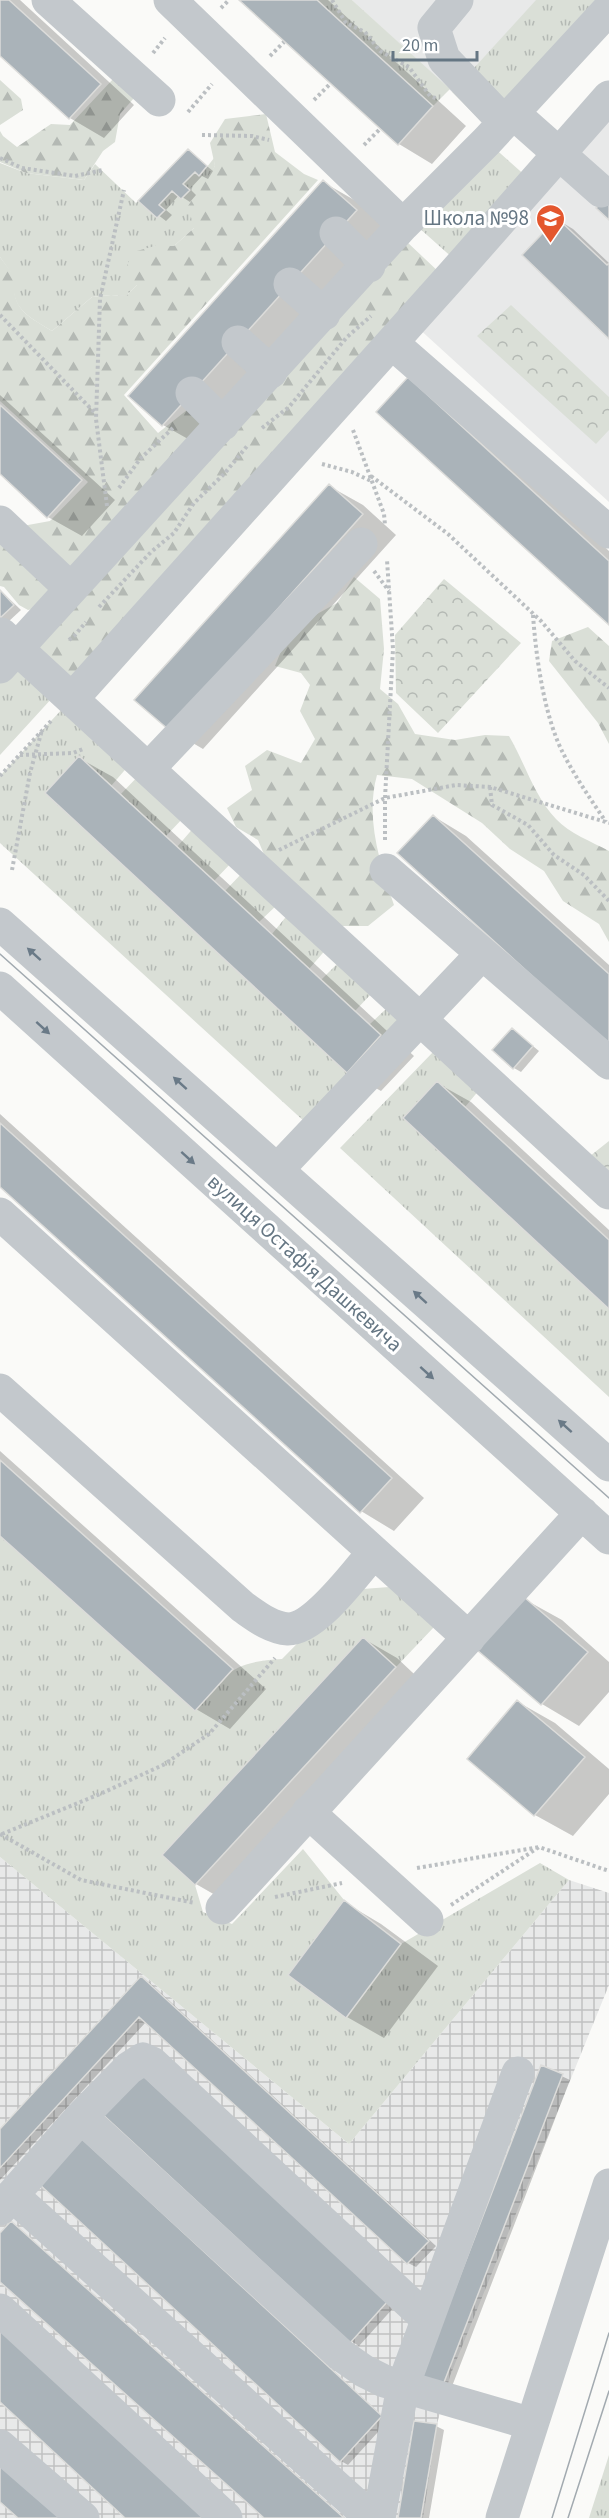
<svg xmlns="http://www.w3.org/2000/svg" width="609" height="2518" font-family="'Source Sans 3',sans-serif">
<style>
.built{fill:#e8e9e9}
.industrial{fill:url(#industrial-grid)}
.grass{fill:url(#grass-tufts)}
.forest{fill:url(#forest-firs)}
.park{fill:url(#park-crowns)}
.shadow{fill:#0003}
.building{fill:#aab3b9;stroke:#dcdcda;stroke-width:1.5}
.lines{fill:none;stroke-linecap:round;stroke-linejoin:round}
.path{stroke:#bbbfc2;stroke-width:4;stroke-dasharray:3 3;stroke-linecap:butt}
.minor{stroke:#c3c8cc;stroke-width:33}
.tram{stroke:#a2aab0;stroke-width:1.5}
.oneway{fill:#6a7a87}
.labels{text-anchor:middle;dominant-baseline:central;stroke-width:6;stroke-linejoin:round;paint-order:stroke}
.poi-label{font-size:21px;fill:#657683;stroke:#fff;text-anchor:end}
.street-label{font-size:21px;fill:#657683;stroke:#fff}
</style>
<defs>
<pattern id="industrial-grid" width="8" height="8" patternUnits="userSpaceOnUse" patternTransform="scale(1.5)"><rect width="8" height="8" fill="#e8e9e9"/><path d="M0 4h8M4 0v8" fill="none" stroke="#c0c1c2"/></pattern>
<pattern id="grass-tufts" width="24" height="20" patternUnits="userSpaceOnUse" patternTransform="scale(1.5)"><rect width="24" height="20" fill="#dadfd7"/><path d="M3 7l-1-3M5 7V3M7 7l1-3M15 17l-1-3M17 17v-4M19 17l1-3" fill="none" stroke="#b4b9b4"/></pattern>
<pattern id="forest-firs" width="22" height="20" patternUnits="userSpaceOnUse" patternTransform="scale(1.5)"><rect width="22" height="20" fill="#dadfd7"/><path d="M5 1l3.5 6h-7zM16 11l3.5 6h-7z" fill="#b4b9b4"/></pattern>
<pattern id="park-crowns" width="20" height="18" patternUnits="userSpaceOnUse" patternTransform="scale(1.5)"><rect width="20" height="18" fill="#dadfd7"/><path d="M2 6a3 3 0 1 1 6 0M12 15a3 3 0 1 1 6 0" fill="none" stroke="#b4b9b4"/></pattern>
</defs>
<rect width="100%" height="100%" fill="#fafaf8"/>
<path class="built" d="M352,0H537L452,92Z
M609,113V502L416,326Z"/>
<path class="industrial" d="M0,1857L349,2144L569,1880L609,1893V1985L450,2376L437,2424L423,2518H0Z"/>
<path class="grass" d="M317,0H352L450,89L433,106Z
M536,0H602L486,126L452,92Z
M491,145L528,178L455,260L418,227Z
M214,158L215,166L207,181L194,228L174,246H155L137,285L126,296L111,295L92,297L52,331C28,316 10,309 14,277L0,257V163L26,173L84,180L95,164L136,203L138,201L157,218L165,210L159,205L172,191L182,199L190,190L183,184L195,172L200,176Z
M16,664L53,697L0,755V682Z
M64,707L130,764L111,786L79,756L45,793L346,1072L381,1036L369,1025L387,1008L403,1024L306,1123L0,843V776Z
M141,773L185,816L166,836L121,794Z
M195,826L232,862L214,881L177,847Z
M243,872L278,904L259,922L225,891Z
M289,913L328,947L309,969L272,934Z
M340,961L373,992L355,1011L321,980Z
M435,1050L480,1089L465,1107L437,1081L403,1118L609,1309V1397L340,1148Z
M0,1536L195,1710C228,1674 229,1662 282,1659L350,1590L389,1587L434,1627L396,1667L363,1637L162,1855L195,1885L203,1912L232,1924L303,1849L344,1900L288,1975L346,2018L401,1944L540,1863L569,1880L349,2144L0,1857Z
M609,2455V2518H589Z"/>
<path class="forest" d="M114,78L134,98L120,114L115,142L103,151L84,180L26,173L0,162V131L3,136L17,147L51,124L70,125Z
M0,80L21,99L23,110L0,125Z
M266,114L275,152L304,174L318,180L124,395L158,433L192,406L210,424L50,605L28,610L19,605L4,587L0,586V536L28,525L50,521L88,482L0,401V257L15,277C10,309 28,316 52,331L92,297L111,295L126,296L137,285L126,268L133,252L155,246H174L194,228L188,206L215,166L210,143L225,119Z
M406,241L441,274L70,680L34,647Z
M354,577L380,599L384,649L380,689L398,704L415,734L455,740L485,735L509,736C525,763 534,796 556,819C569,833 592,842 609,851V942L599,924L563,901L544,871L510,849L482,823L412,779L377,775C365,818 380,864 394,905L368,926H338L268,864L258,840L236,827L227,808L252,790L245,766L267,750L301,763L315,739L300,711L310,685L301,673L275,666L284,644L308,619L337,603Z
M588,627L609,646V744L598,723L549,661L552,641Z"/>
<path class="park" d="M511,305L609,397V430L596,444L477,336Z
M444,579L521,643L438,733L396,693L395,635Z
M609,1141V1181L585,1160Z"/>
<path class="shadow" d="M0,0H20L134,105L104,138L70,118L0,54Z
M241,0H328L466,126L432,164L399,144Z
M188,151L213,171L208,179L202,176L190,189L196,195L190,202L179,195L166,210L172,215L166,221L140,201Z
M323,182L356,201L389,230L197,444L163,425L130,395Z
M558,220L573,229L609,263V337Z
M0,395L115,500L82,536L48,517L0,472Z
M442,398L609,551V623L378,412Z
M329,486L363,505L396,535L203,749L169,729Z
M0,590L21,610L8,622L0,617Z
M79,758L113,777L414,1056L381,1091L347,1072Z
M433,816L466,836L609,965V1044Z
M512,1029L539,1051L521,1072L514,1068Z
M437,1083L471,1102L609,1230V1307Z
M0,1114L424,1498L394,1531L361,1511L0,1185Z
M0,1451L266,1689L230,1729L196,1709L0,1534Z
M524,1599L562,1620L609,1662V1692L579,1726L542,1704L479,1650Z
M364,1639L397,1658L428,1687L229,1903L196,1884Z
M518,1702L555,1723L609,1769V1794L573,1836L535,1815L469,1759Z
M344,1902L381,1924L438,1966L384,2038L347,2017Z
M141,1978L149,1982L436,2246L416,2267L408,2263L146,2022L0,2180V2132Z
M542,2067L570,2080L451,2389L430,2381Z
M102,2112L395,2306L359,2346L351,2341Z
M87,2144L388,2421L348,2465L341,2461Z
M11,2223L18,2227L345,2518H267L0,2280V2235Z
M436,2426L444,2430L429,2518H399Z"/>
<path class="building" d="M0,0H9L101,84L69,119L0,56Z
M239,0H317L433,106L398,145Z
M188,149L207,166L199,176L195,172L183,184L190,190L181,199L172,191L159,205L165,210L157,218L138,201Z
M323,180L357,210L162,426L128,396Z
M609,195V220L596,208Z
M557,218L607,265L609,263V339L522,255Z
M408,377L609,561V625L376,412Z
M0,405L82,480L47,518L0,474Z
M329,484L363,514L169,730L134,700Z
M0,590L14,605L0,618Z
M79,756L381,1035L347,1073L45,793Z
M433,815L609,974V1046L397,853Z
M512,1028L533,1046L513,1069L492,1050Z
M437,1081L609,1240V1309L403,1118Z
M0,1123L392,1478L360,1513L0,1187Z
M0,1460L233,1669L195,1711L0,1536Z
M524,1597L588,1652L541,1705L477,1650Z
M363,1637L396,1667L195,1885L162,1855Z
M517,1700L585,1757L534,1816L467,1759Z
M344,1900L401,1944L346,2018L288,1975Z
M141,1976L429,2241L407,2264L139,2017L0,2168V2129Z
M541,2065L563,2074L443,2385L421,2377Z
M138,2071L388,2301L350,2343L100,2112Z
M80,2137L382,2416L340,2462L38,2183Z
M11,2221L344,2518H264L0,2282V2233Z
M0,2324L209,2518H125L0,2402Z
M414,2421L437,2424L421,2518H398Z
M0,2460L63,2518H18L0,2502Z"/>
<g class="lines">
<path class="path" d="M332,0L346,23L365,32L380,51L409,67L430,96L438,99
M221,8L229,0
M153,53L165,38
M270,56L284,42
M314,100L331,83
M188,112L212,84
M202,135L252,136L269,140
M364,145L380,129
M0,158L22,168L75,176L103,170
M0,315L96,414
M262,428L289,407L347,337L371,316
M353,430L384,514L385,525
M322,464L352,472L371,481
M371,476L448,534L541,621L575,661L609,688
M119,488L140,459L174,427
M107,506L96,419L100,299L124,190
M374,571L389,591
M99,607L151,552L174,533L194,503L224,474L248,445
M533,615C536,657 544,717 564,755C576,778 591,800 606,822
M69,640L75,635L86,622
M20,755L73,753L83,749
M0,776L51,721
M490,787L492,805L528,825L554,855L584,875L609,901
M385,840V798L393,649L387,560
M279,850L385,798L456,785L490,787L609,823
M12,870L30,773L42,730
M0,1834L81,1880L195,1903
M2,1834L100,1794L163,1765L209,1734L275,1658
M417,1868L539,1847
M275,1897L342,1883
M451,1905L539,1847L609,1871"/>
<path class="minor" d="M48,0L159,100
M170,0L403,225
M457,0L434,28L444,59L504,122
M513,113L601,191
M336,233L369,266
M290,284L324,314
M238,342L271,372
M392,343L609,532
M192,393L223,424
M0,522L71,589
M1,634L609,1193
M0,667L403,225L487,141L609,9
M72,699L455,272L609,97
M148,769L361,544
M386,870L609,1063
M0,924L609,1465
M0,988L609,1538
M277,1170L482,954
M0,1214L469,1638
M0,1390L243,1607C256,1616 271,1628 288,1629C316,1629 356,1572 374,1552
M308,1812L427,1920
M222,1908L582,1513
M81,2117L341,2355L364,2371L384,2381L532,2424
M12,2195L371,2518
M0,2209L81,2117L129,2068L143,2059L152,2063L427,2319
M0,2310L226,2518
M0,2446L83,2518
M379,2518L403,2386L518,2073
M502,2518L609,2185"/>
<path class="tram" d="M0,954L609,1498
M552,2518L609,2333
M568,2518L609,2391"/>
</g>
<defs><path id="oneway-solid" d="M-6-.8H1V-3.2L6.5 0L1 3.2V.8H-6Z" transform="scale(1.5)"/></defs>
<g class="oneway">
<use href="#oneway-solid" transform="translate(34 954) rotate(-138)"/>
<use href="#oneway-solid" transform="translate(43 1028) rotate(42)"/>
<use href="#oneway-solid" transform="translate(180 1083) rotate(-138)"/>
<use href="#oneway-solid" transform="translate(188 1158) rotate(42)"/>
<use href="#oneway-solid" transform="translate(420 1297) rotate(-138)"/>
<use href="#oneway-solid" transform="translate(427 1373) rotate(42)"/>
<use href="#oneway-solid" transform="translate(565 1426) rotate(-138)"/>
</g>
<defs>
<symbol id="school-pin" viewBox="-11 -11 22 30"><path d="M0 17L-7.5 6A9.5 9.5 0 1 1 7.5 6Z" fill="#e4572e" stroke="#fff"/><path d="M0-5L7-2L0 1L-7-2ZM-4 1L0 2.5L4 1V4Q0 6-4 4Z" fill="#fff"/></symbol>
</defs>
<g fill-rule="evenodd">
<use href="#school-pin" x="534" y="202" width="33" height="45"/>
</g>
<g class="labels">
<g class="poi-label">
<text x="529" y="218">Школа №98</text>
</g>
<g class="street-label">
<text transform="translate(305 1263) rotate(42)">вулиця Остафія Дашкевича</text>
</g>
</g>
<path d="M393 51v9h84v-9" fill="none" stroke="#657683" stroke-width="3"/>
<text x="402" y="51" font-size="18" fill="#657683" stroke="#ffffff" stroke-width="4.5" paint-order="stroke">20 m</text>
</svg>
